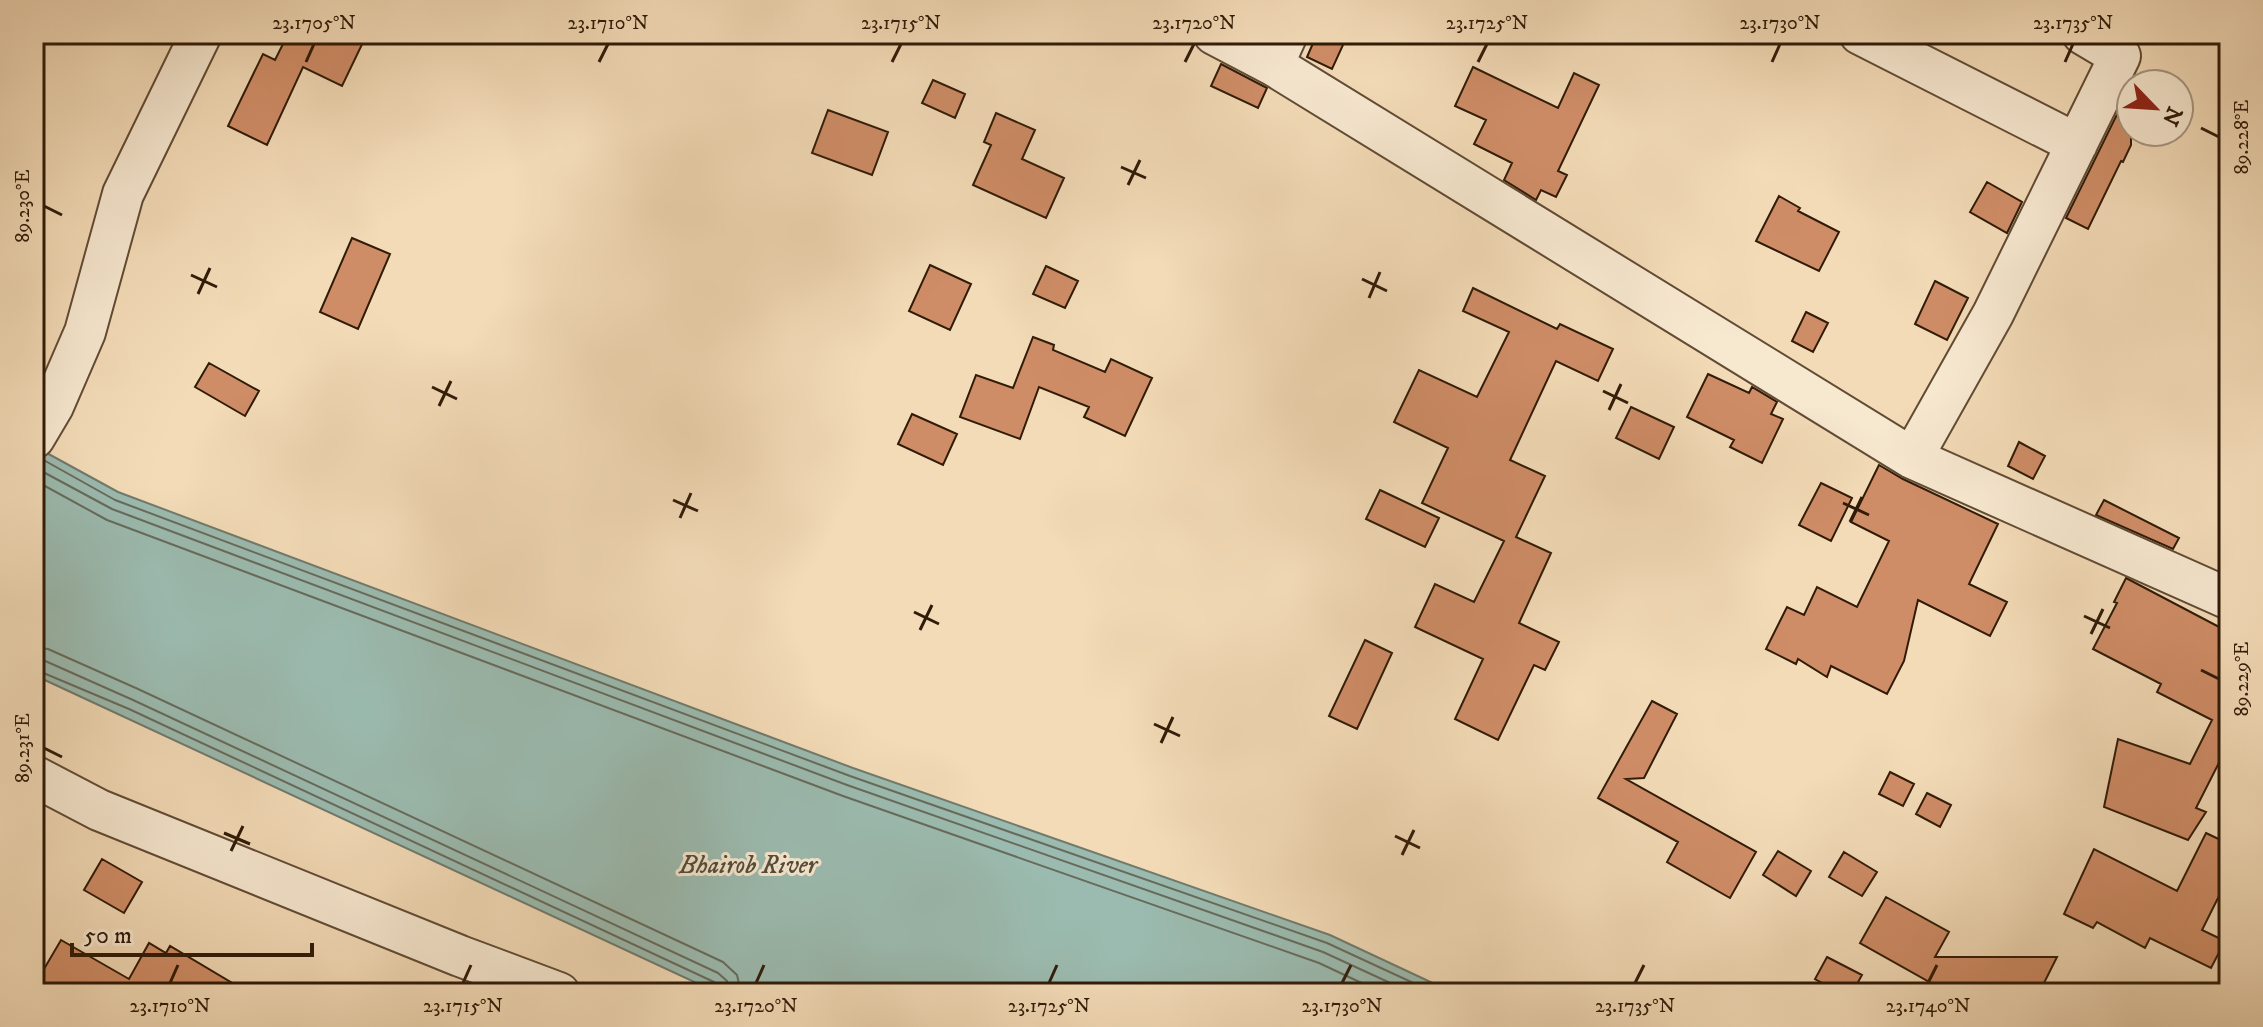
<svg xmlns="http://www.w3.org/2000/svg" width="2263" height="1027" font-family="'IM FELL DW Pica',serif">
<style>
.water{fill:#9bbbb0;stroke:#707b6d;stroke-width:2}
.lines{fill:none;stroke-linecap:round;stroke-linejoin:round}
.shore{stroke:#666b5c;stroke-width:2}
.building{fill:#cf8d67;stroke:#301b08;stroke-width:2}
.minor-casing{stroke:#614b34;stroke-width:44}
.minor{stroke:#f7e8d0;stroke-width:40}
.ticks{fill:none;stroke:#301b08;stroke-width:3}
.labels{text-anchor:middle;dominant-baseline:central;stroke-width:6;stroke-linejoin:round;paint-order:stroke}
.water-label{font-size:26px;font-style:italic;fill:#504b3a;stroke:#f7e8d0}
.neatline{fill:none;stroke:#301b08;stroke-width:3}
.ticks-label{font-size:20px;text-anchor:middle;fill:#301b08}
</style>
<rect width="100%" height="100%" fill="#f3dbb7"/>
<filter id="stains"><feTurbulence type="fractalNoise" baseFrequency=".0025" numOctaves="4"/><feColorMatrix values="0 0 0 0 .2 0 0 0 0 .09 0 0 0 0 .02 0 0 0 .5 -.17"/></filter>
<radialGradient id="worn" r=".72"><stop offset=".6" stop-color="#630" stop-opacity="0"/><stop offset="1" stop-color="#630" stop-opacity=".3"/></radialGradient>
<path class="water" d="M34,446L118,492L853,768L1330,935L1454,993H718L34,675Z"/>
<g class="lines">
<path class="shore" d="M40,458L115,500L850,776L1327,943L1435,993
M34,467L112,509L847,785L1323,952L1412,993
M34,480L107,520L843,796L1319,963L1383,993
M34,647L48,649L138,689L723,962L737,975L741,993
M34,659L43,660L133,700L718,973L727,981L729,993
M34,669L129,709L714,982L718,986L719,993"/>
</g>
<path class="building" d="M288,34H367L342,86L303,67L267,145L228,126L263,54L275,60Z
M1317,34H1348L1332,69L1307,57Z
M1221,64L1267,88L1258,108L1211,86Z
M1473,67L1558,108L1574,73L1599,85L1558,171L1567,175L1556,197L1541,190L1536,200L1504,180L1512,163L1474,144L1486,120L1455,106Z
M933,80L965,94L955,118L922,103Z
M2131,86V145L2123,162L2121,161L2088,229L2066,218Z
M828,110L888,132L872,175L812,153Z
M996,113L1035,130L1022,159L1064,178L1046,218L973,185L991,145L984,142Z
M1987,182L2022,202L2007,233L1970,212Z
M1779,196L1800,208L1798,211L1839,232L1819,271L1756,241Z
M352,238L390,254L358,329L320,312Z
M930,265L971,284L950,330L909,311Z
M1046,266L1078,281L1065,308L1033,294Z
M1935,281L1968,298L1947,340L1915,324Z
M1473,288L1557,329L1560,324L1613,349L1598,381L1556,361L1510,460L1545,476L1516,537L1551,553L1519,623L1559,642L1545,670L1534,665L1498,740L1455,719L1483,659L1415,627L1435,584L1474,602L1504,541L1422,503L1448,448L1394,422L1419,370L1477,397L1509,332L1463,311Z
M1806,312L1828,323L1813,352L1792,341Z
M1033,337L1054,345L1053,350L1105,372L1111,359L1152,378L1125,436L1084,417L1089,407L1039,387L1020,439L960,417L976,375L1013,388Z
M209,363L259,391L245,416L195,387Z
M1708,374L1749,393L1752,387L1777,402L1771,414L1783,419L1762,463L1730,447L1734,440L1687,417Z
M1631,407L1674,427L1659,459L1616,438Z
M912,414L957,434L943,465L898,444Z
M2019,442L2045,456L2033,479L2008,466Z
M1879,465L1903,479L1998,524L1969,584L2007,602L1990,636L1918,600L1904,661L1887,694L1831,666L1827,677L1798,659L1796,664L1766,649L1787,607L1804,615L1817,587L1857,607L1889,541L1851,522Z
M1821,483L1852,498L1831,541L1799,525Z
M1380,490L1439,518L1425,547L1366,519Z
M2104,500L2179,538L2173,549L2096,515Z
M2126,578L2221,628L2229,630V743L2196,808L2206,812L2188,840L2104,807L2118,739L2190,764L2212,720L2157,692L2161,684L2093,649L2117,603L2114,602Z
M1365,640L1392,653L1357,729L1329,716Z
M1652,701L1677,714L1644,778L1626,779L1756,852L1730,898L1667,862L1678,842L1598,798Z
M1890,772L1914,784L1903,806L1879,794Z
M1927,793L1951,805L1940,827L1916,814Z
M2206,833L2229,844V876L2202,930L2225,941L2211,968L2150,938L2145,948L2097,922L2093,928L2064,914L2094,849L2177,891Z
M1778,851L1811,871L1796,896L1763,875Z
M1844,852L1877,872L1862,896L1829,877Z
M102,859L142,882L124,913L84,890Z
M1886,897L1949,932L1935,957H2057L2039,993H1949L1860,943Z
M61,940L129,979L149,943L166,953L170,946L249,993H34V986Z
M1827,957L1862,975L1852,993H1840L1815,979Z"/>
<g class="lines">
<defs>
<path id="minor" d="M1214,34L1273,65L1287,34
M1860,34L2077,144
M1273,65L1912,458L2229,599
M34,438L53,406L85,332L123,194L201,34
M1912,458L1993,314L2120,56L2083,34
M34,776L99,810L460,956L559,993"/>
</defs>
<use href="#minor" class="minor-casing"/>
<use href="#minor" class="minor"/>
</g>
<path class="ticks" d="M306,62L314,44M599,62L608,44M892,62L901,44M1185,62L1194,44M1478,62L1487,44M1772,62L1780,44M2065,62L2073,44M2201,128L2219,137M1121,167L1146,178M1128,185L1140,160M44,206L62,215M191,275L217,287M1362,279L1387,291M198,294L210,268M1369,298L1380,272M432,387L457,399M1603,391L1628,403M439,406L451,381M1609,410L1621,384M673,500L698,511M1843,503L1869,515M680,518L691,493M1850,522L1862,497M914,612L939,624M2084,616L2110,628M920,630L932,605M2091,634L2103,609M2201,670L2219,679M1154,724L1180,736M1161,743L1173,717M44,748L62,757M224,833L250,844M1395,836L1420,848M231,851L243,826M1402,855L1414,830M170,983L178,965M463,983L471,965M756,983L764,965M1049,983L1057,965M1342,983L1351,965M1635,983L1644,965M1928,983L1937,965"/>
<g class="labels">
<g class="water-label">
<text x="748" y="865">Bhairob River</text>
</g>
</g>
<rect width="2263" height="1027" fill="none" stroke="#f3dbb7" stroke-width="88"/>
<g transform="translate(2155 108) rotate(115)"><circle r="38" fill="#f7e8d0" stroke="#a79680" stroke-width="2"/>
<path d="M0-6L14 30L0 20L-14 30Z" fill="#8f2418"/>
<text y="-12" font-size="22" font-weight="bold" text-anchor="middle" fill="#301b08">N</text>
</g>
<path d="M72 943v12h240v-12" fill="none" stroke="#301b08" stroke-width="4"/>
<text x="84" y="943" font-size="24" fill="#301b08" stroke="#f7e8d0" stroke-width="6" paint-order="stroke">50 m</text>
<rect x="44" y="44" width="2175" height="939" class="neatline"/>
<g class="ticks-label">
<text x="314" y="29">23.1705°N</text>
<text x="608" y="29">23.1710°N</text>
<text x="901" y="29">23.1715°N</text>
<text x="1194" y="29">23.1720°N</text>
<text x="1487" y="29">23.1725°N</text>
<text x="1780" y="29">23.1730°N</text>
<text x="2073" y="29">23.1735°N</text>
<text transform="translate(2241 137) rotate(-90)" y="7">89.228°E</text>
<text transform="translate(22 206) rotate(-90)" y="7">89.230°E</text>
<text transform="translate(2241 679) rotate(-90)" y="7">89.229°E</text>
<text transform="translate(22 748) rotate(-90)" y="7">89.231°E</text>
<text x="170" y="1012">23.1710°N</text>
<text x="463" y="1012">23.1715°N</text>
<text x="756" y="1012">23.1720°N</text>
<text x="1049" y="1012">23.1725°N</text>
<text x="1342" y="1012">23.1730°N</text>
<text x="1635" y="1012">23.1735°N</text>
<text x="1928" y="1012">23.1740°N</text>
</g>
<rect width="100%" height="100%" filter="url(#stains)"/>
<rect width="100%" height="100%" fill="url(#worn)"/>
</svg>
